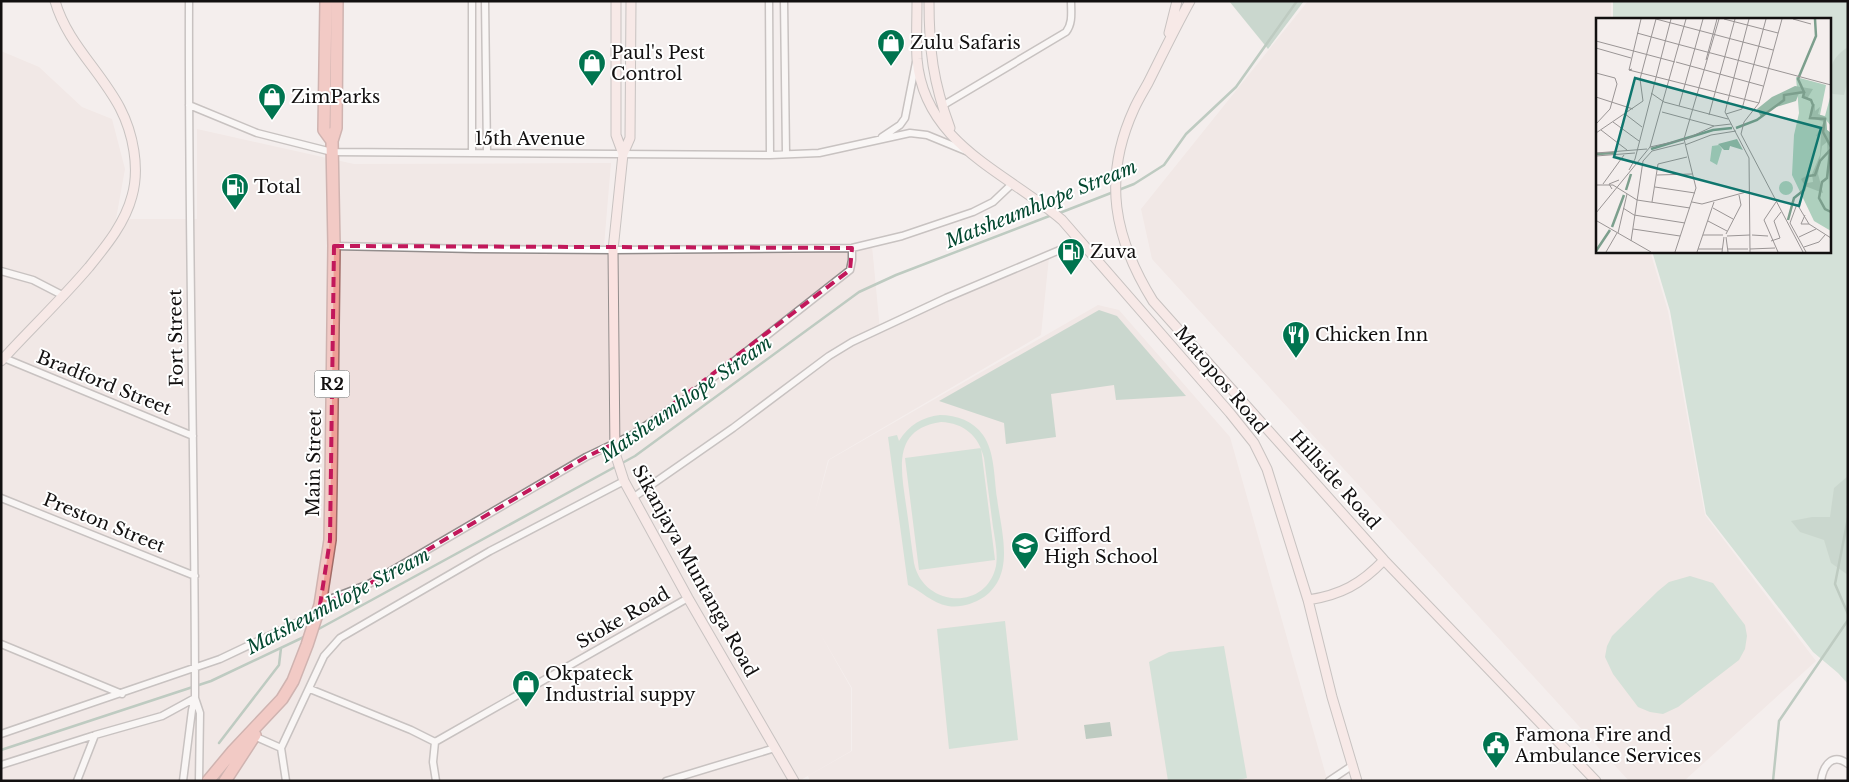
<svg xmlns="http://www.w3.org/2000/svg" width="1849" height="782" font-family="'Libre Baskerville',serif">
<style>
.built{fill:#eedfdd}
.green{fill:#aed0be;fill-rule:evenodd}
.forest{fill:#98bba9}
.water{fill:#7c9f8d}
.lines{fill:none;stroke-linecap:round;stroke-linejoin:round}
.stream{stroke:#7c9f8d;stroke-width:2.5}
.street-casing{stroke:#928d8c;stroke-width:9}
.secondary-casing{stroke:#928d8c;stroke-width:11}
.highway-casing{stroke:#a26c67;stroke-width:14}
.street{stroke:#fff;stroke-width:6}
.secondary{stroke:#fae2e0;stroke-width:9}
.highway{stroke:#f09e96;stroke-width:11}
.marked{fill:none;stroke:#c2185b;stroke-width:4;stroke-dasharray:10 6;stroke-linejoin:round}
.labels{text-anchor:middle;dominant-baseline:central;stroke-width:4;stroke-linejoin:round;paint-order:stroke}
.shield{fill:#fff;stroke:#595858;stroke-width:1}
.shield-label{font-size:16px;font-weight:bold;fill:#121010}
.poi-label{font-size:18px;fill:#121010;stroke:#fff;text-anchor:start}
.street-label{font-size:18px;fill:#121010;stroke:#fff}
.water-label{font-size:19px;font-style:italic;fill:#034830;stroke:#fff}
.inset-river{fill:none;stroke:#7c9f8d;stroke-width:2.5}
.inset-road{fill:none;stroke:#9a9595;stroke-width:1}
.view{fill:#0f766e;fill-opacity:0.15;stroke:#0f766e;stroke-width:2.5}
.inset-edge{fill:none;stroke:#121010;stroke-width:2.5}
</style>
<rect width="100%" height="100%" fill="#f4eeed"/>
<path class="built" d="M1308,1H1611V19H1598V251H1650L1668,311L1705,515L1816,661L1684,781H1629L1152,259L1141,209Z
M1,51L39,67L82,107L112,119L125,169L116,219H197V129L354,164L611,163L604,246H872L880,330L1049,257L1041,335L828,460L814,515L829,460L1098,305L1119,310L1230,437L1327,779L1323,781H810L808,776L852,751V688L817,628L851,688V751L799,781H1Z"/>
<path class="green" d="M1613,1H1848V684L1838,673L1813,652L1706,514L1670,311L1652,251H1830V19H1613Z
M940,415C957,415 973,421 983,435C995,452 994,478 997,498C1001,531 1016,574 984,597C973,604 960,608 948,606C931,603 922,591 908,585L888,437L897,435L899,441C909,425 922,417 940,415ZM941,422C964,423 979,436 984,458C987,481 990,504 993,527C995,540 998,554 996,566C986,612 923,607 914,563C911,543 909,524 906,505C901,469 892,429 941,422Z
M981,448L995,560L919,570L905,458Z
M1690,576L1713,583L1745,625L1747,636L1745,649L1739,660L1678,707L1663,714L1650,712L1638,707L1613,674L1605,657L1607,646L1612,636L1658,591L1669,582Z
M1005,621L1018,740L949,749L937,629Z
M1224,646L1247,778L1233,781H1168L1149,662L1169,652Z"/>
<path class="forest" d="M1229,1H1304L1268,49Z
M1848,47V79L1844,95L1833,94L1830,92C1830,71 1828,60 1848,47Z
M1099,310L1117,316L1186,396L1116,400L1114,385L1051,394L1056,437L1006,444L1004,423L939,401Z
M1848,476V504H1846L1848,508V575L1831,563L1824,540L1800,532L1791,521L1812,517H1830L1834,488Z"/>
<path class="water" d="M1110,722L1112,736L1086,739L1084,725Z"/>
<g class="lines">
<path class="stream" d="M1057,214L1134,184L1164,165L1186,134L1236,87L1297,1
M1848,518L1835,584L1848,614
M315,631L635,456L859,292L896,275L1052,215
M219,743L279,665L281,648
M1,750L211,681L306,636
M1773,781L1779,721L1848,620"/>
<defs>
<path id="street" d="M485,1L487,153
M769,1L770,155
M784,1L786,154
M189,105L257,133L332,152L770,155L819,153L910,133L927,135L966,151
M942,106L1066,32C1073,23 1071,12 1071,1
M882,137L900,125L905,118L916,62
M472,153V1
M334,246L475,249L613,250L852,248L902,236L973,212L993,202L1012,184
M1,271L33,280L64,296
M4,358L193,436
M634,497L733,428L829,356L852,342L946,298L1081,241
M1,498L195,576
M321,604L330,599L369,584L586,457L632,435L691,395L850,270L852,260V248
M1,644L122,694
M310,689L411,730L435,742
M195,698L200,713L199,781
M1,734L220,659L317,613
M254,736L281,748
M281,748L324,656L340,638L490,551L624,481
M281,748L286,781
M1,765L95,735L162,716L195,698
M77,781L95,735
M183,781L192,710L195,698C195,466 188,234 189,1
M436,781L433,762L435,742L688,598
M666,781L775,748
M1329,781L1353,765
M1821,781C1823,766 1832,752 1848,764"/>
<path id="secondary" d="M616,1V135L623,154
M631,1L630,138L623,154L613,250L615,453L624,481L688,598L794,781
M917,1C917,20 916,40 917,59C924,144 1006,172 1062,220L1230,413L1254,443L1267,469L1308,600L1332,697L1357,781
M929,1C929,50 933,82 950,128
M1190,1C1175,28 1162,55 1148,83C1143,92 1138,100 1134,109C1102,179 1114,238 1153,301L1384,560L1596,781
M1169,33L1177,1
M1,361C30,329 61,300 89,267C106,246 125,223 132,196C140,168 133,133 120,108C100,70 67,43 55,1
M1308,600C1341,595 1361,584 1384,560"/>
<path id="highway" d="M326,1L324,130L332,141
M208,781L233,751L282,699L293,681L307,645L320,605L330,540L331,484L334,246L332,141L336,128L337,1
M225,781L255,735"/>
</defs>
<use href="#street" class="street-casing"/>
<use href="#secondary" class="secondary-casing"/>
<use href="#highway" class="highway-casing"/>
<use href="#street" class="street"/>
<use href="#secondary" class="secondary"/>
<use href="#highway" class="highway"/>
</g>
<path d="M0 0H1849V782H0ZM334,246L852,248L850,270L632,435L586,457L369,584L320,605L330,540Z" fill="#f4eeed" fill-opacity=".55" fill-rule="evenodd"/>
<path class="marked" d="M334,246L852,248L850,270L632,435L586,457L369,584L320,605L330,540Z"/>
<defs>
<symbol id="shop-pin" viewBox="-11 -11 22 30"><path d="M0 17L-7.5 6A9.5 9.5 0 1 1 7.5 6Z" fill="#00744f" stroke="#fff"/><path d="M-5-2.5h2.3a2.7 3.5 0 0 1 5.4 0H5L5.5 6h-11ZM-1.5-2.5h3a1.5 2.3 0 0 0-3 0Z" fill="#fff"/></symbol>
<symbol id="fuel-pin" viewBox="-11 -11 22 30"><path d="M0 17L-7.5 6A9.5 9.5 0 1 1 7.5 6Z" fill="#00744f" stroke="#fff"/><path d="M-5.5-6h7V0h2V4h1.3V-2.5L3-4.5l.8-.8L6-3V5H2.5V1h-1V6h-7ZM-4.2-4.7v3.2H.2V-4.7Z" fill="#fff"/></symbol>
<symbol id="restaurant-pin" viewBox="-11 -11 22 30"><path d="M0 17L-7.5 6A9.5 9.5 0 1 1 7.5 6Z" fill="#00744f" stroke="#fff"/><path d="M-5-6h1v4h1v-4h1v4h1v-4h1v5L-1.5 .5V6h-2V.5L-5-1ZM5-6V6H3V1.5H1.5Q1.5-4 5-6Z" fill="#fff"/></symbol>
<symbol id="school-pin" viewBox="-11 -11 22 30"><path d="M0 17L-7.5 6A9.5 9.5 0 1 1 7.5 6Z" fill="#00744f" stroke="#fff"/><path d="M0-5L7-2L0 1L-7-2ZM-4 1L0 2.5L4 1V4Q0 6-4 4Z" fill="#fff"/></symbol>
<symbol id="civic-pin" viewBox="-11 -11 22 30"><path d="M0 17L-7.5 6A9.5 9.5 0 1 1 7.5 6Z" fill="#00744f" stroke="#fff"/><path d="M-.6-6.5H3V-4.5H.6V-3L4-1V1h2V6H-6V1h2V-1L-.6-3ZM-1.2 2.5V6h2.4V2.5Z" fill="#fff"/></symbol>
</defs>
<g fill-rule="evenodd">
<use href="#shop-pin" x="875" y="27" width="32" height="43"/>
<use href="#shop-pin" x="576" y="47" width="32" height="43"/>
<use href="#shop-pin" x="256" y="81" width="32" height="43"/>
<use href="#fuel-pin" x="219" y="171" width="32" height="43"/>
<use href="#fuel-pin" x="1055" y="236" width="32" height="43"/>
<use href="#restaurant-pin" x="1280" y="319" width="32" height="43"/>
<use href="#school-pin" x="1009" y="530" width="32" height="43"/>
<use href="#shop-pin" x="510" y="668" width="32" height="43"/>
<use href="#civic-pin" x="1480" y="729" width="32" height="43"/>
</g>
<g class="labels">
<rect class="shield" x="314.5" y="370.5" width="35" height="27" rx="4"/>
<g class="shield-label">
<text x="332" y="384">R2</text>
</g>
<g class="poi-label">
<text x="910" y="43">Zulu Safaris</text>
<text x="611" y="53">Paul's Pest<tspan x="611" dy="21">Control</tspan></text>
<text x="291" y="97">ZimParks</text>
<text x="254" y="187">Total</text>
<text x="1090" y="252">Zuva</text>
<text x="1315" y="335">Chicken Inn</text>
<text x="1044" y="536">Gifford<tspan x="1044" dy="21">High School</tspan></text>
<text x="545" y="674">Okpateck<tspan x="545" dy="21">Industrial suppy</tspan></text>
<text x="1515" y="735">Famona Fire and<tspan x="1515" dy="21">Ambulance Services</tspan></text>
</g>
<g class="street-label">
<text x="530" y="139">15th Avenue</text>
<text transform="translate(176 338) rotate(-91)">Fort Street</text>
<text transform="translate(1221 380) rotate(50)">Matopos Road</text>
<text transform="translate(104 383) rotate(22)">Bradford Street</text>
<text transform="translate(314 463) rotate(-89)">Main Street</text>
<text transform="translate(1335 480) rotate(48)">Hillside Road</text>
<text transform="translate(104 523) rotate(22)">Preston Street</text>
<text transform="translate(695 571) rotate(61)">Sikanjaya Muntanga Road</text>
<text transform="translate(623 618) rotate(-30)">Stoke Road</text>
</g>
<g class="water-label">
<text transform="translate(1041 204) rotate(-22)">Matsheumhlope Stream</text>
<text transform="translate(686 399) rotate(-35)">Matsheumhlope Stream</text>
<text transform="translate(338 601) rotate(-28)">Matsheumhlope Stream</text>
</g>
</g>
<g transform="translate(1596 18)">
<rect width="235" height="235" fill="#f4eeed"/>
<path d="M200,59L230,67L224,97L229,98L235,76V108L230,102L231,112L235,115V213L218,203L196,157L198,117L203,95ZM116,128L123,127L126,131L121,147L114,143ZM183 170a7 7 0 1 1 14 0a7 7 0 1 1-14 0Z" fill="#aed0be"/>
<path d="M199,68L217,71L211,81L206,80L207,75H203L200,83L177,90L165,99L161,91L176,79ZM216,86H219V93L224,89L222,96L230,99L231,112L235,115L233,167L231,124L226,128L222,156L227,175L209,168L205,161L212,157L211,165L217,164L216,156L224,137L225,116L220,118L228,104L216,100ZM141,121L147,132L134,128L133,132H128L122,126Z" fill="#98bba9"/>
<path class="inset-river" d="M208,75L207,79L215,82L217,87L214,100L229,101L227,114L235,129M140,110L161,102L188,82V77L208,74L202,61L220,18L219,1M55,131L117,112L136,110M234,134L231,160L226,164L223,180L229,191L235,194M0,136L19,135M30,172L35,156M192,202L198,180L208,172L212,158L219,157L224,143L235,131M16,209L28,177M0,233L14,212"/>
<path class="inset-road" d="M60,1L177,32M128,1L182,15M153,1L129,94L153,140L154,234M186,1L163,85L148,104L145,116L207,234M197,1L215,6M41,15L81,26M0,23L79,44M81,26L235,67M0,30L35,40M110,42L121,1M80,44L167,68M36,51L33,52L163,85M33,52L45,1M0,55L19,60L21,66L14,91L0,106M55,75L68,84L132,101M0,79L37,91M83,88L107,1M66,94L118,108L135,106M29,96L46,109M130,96L146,91L170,1M113,97L139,1M17,104L43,123M5,112L31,132M0,115L47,83L44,61L60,1M89,127L115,117L140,113M54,129L90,121L118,108M0,135L51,131M0,138L39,135M47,143L56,133L88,125M33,152L39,141L75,1M61,157L96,156M7,166L28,137M0,167H17L41,182L94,190M59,169L99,175M16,171L13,166L23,162M56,184L62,146L91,139M96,184L106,186L154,173M180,184L168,202L182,234M27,190L38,197L89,205M117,190L137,201M0,195L54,129L90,1M209,197L205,206H213M1,203L55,234M112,203L131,213M37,211L84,218M22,215L31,176M130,216L145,187L143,177M107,217H127M156,217L172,218M131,218L154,217M130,219L132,234M203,219L220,211M35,223L47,143M175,223L184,220L178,203L185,194M208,229L223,224L229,217M102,231H126M132,231H152M154,231L179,230M10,234L21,215M79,234L100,170L88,121L123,1M101,234L118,184M126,234L128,219M210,234L194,205L201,186L213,206L235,220"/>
<path class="view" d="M39,60L225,110L203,188L18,139Z"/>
<rect width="235" height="235" class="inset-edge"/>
</g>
<rect width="1849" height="782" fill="none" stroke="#121010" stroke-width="5"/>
</svg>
